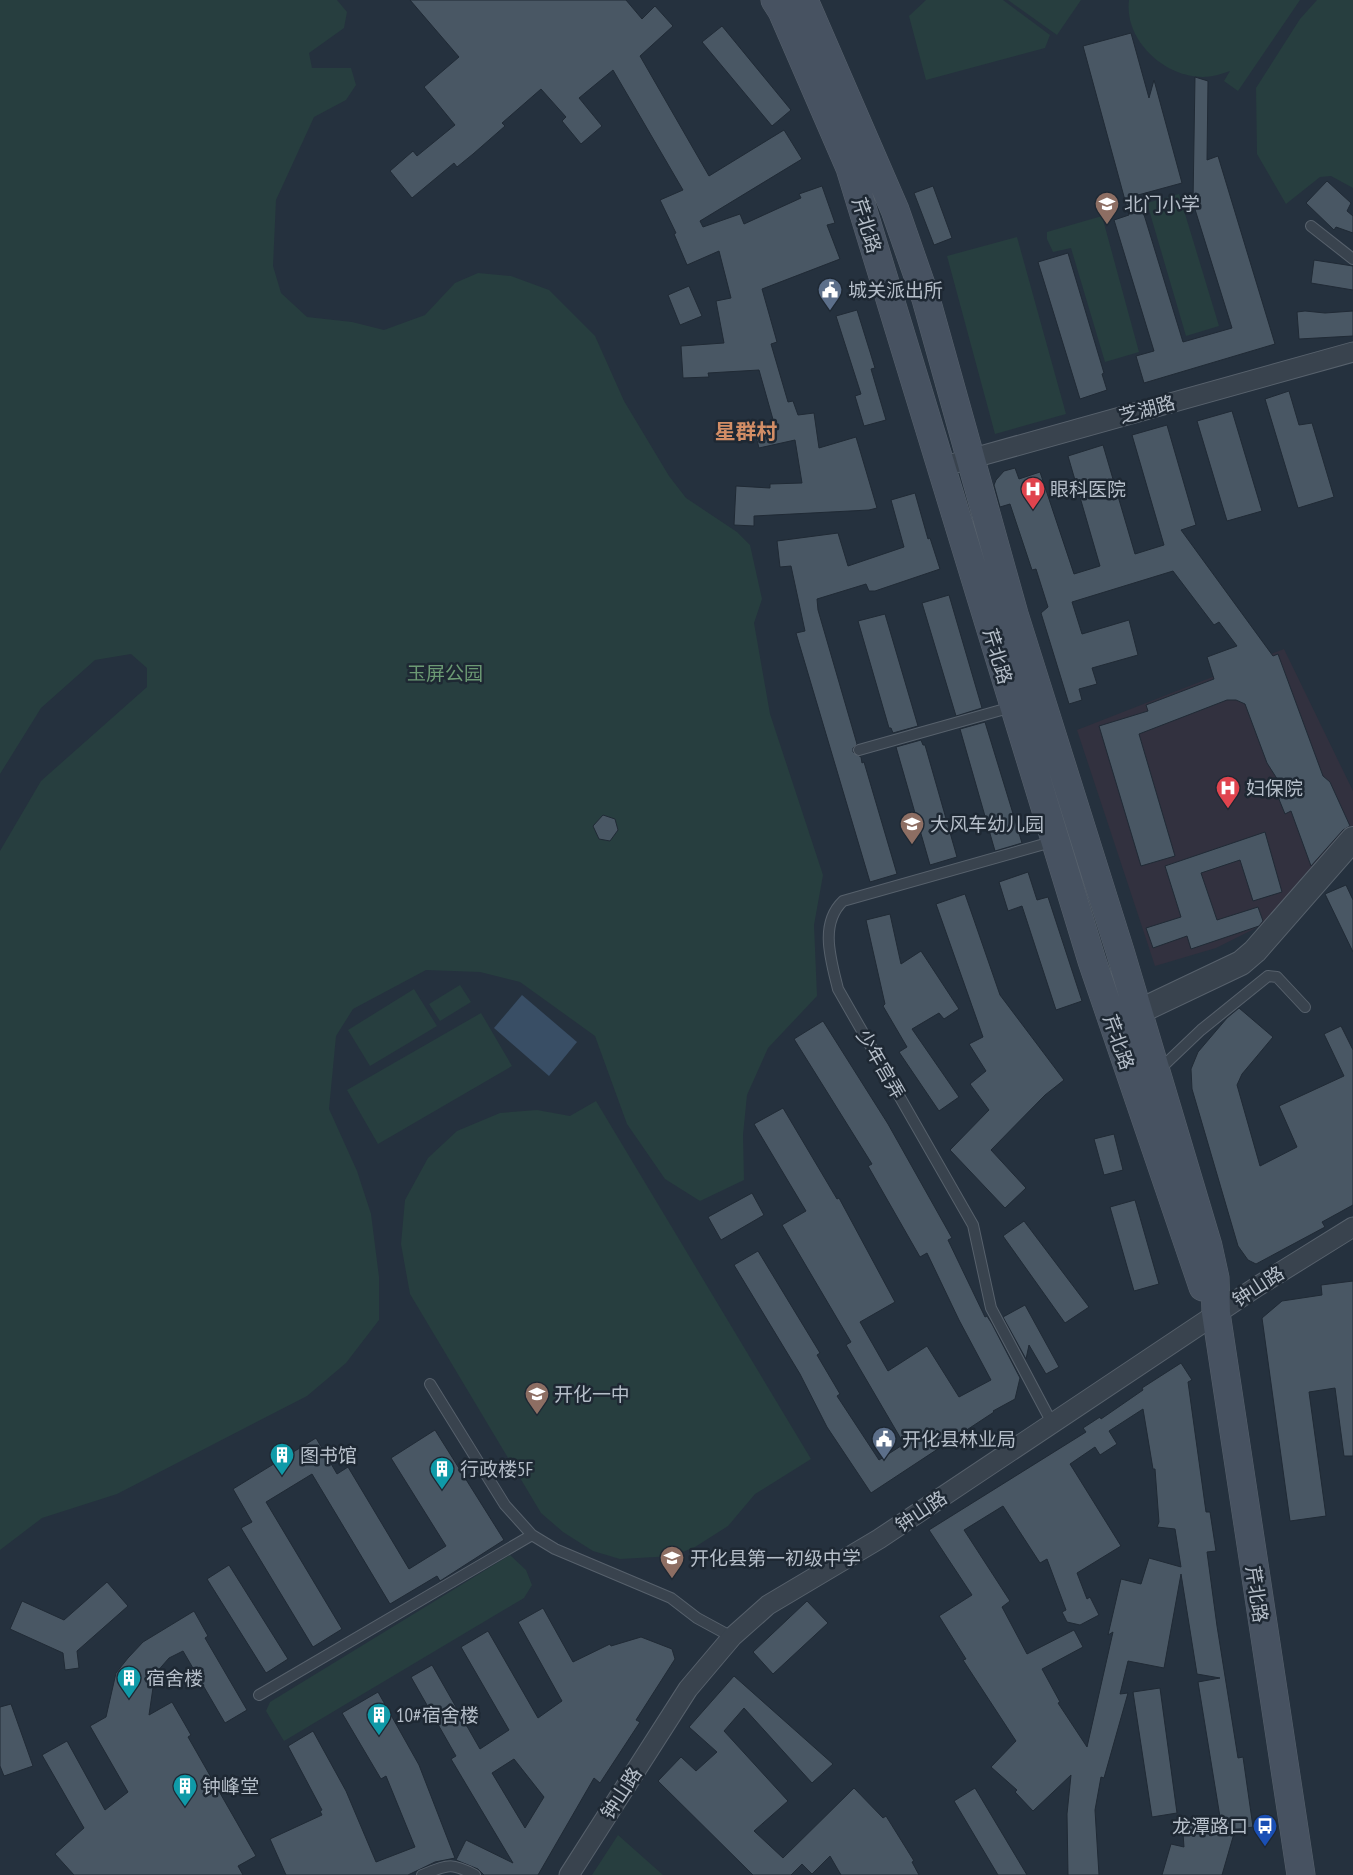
<svg xmlns="http://www.w3.org/2000/svg" width="1353" height="1875" font-family="'PT Sans Narrow','Noto Sans SC',sans-serif">
<style>
.medical{fill:#32313f}
.green{fill:#273e3f}
.water{fill:#394e65}
.building{fill:#495764;stroke:#202a35;fill-rule:evenodd}
.lines{fill:none;stroke-linecap:round;stroke-linejoin:round}
.service-casing{stroke:#57616c;stroke-width:12}
.minor-casing{stroke:#57616c;stroke-width:21}
.tertiary-casing{stroke:#57616c;stroke-width:26}
.secondary-casing{stroke:#57616c;stroke-width:29}
.service{stroke:#39434e;stroke-width:10}
.minor{stroke:#39434e;stroke-width:19}
.tertiary{stroke:#39434e;stroke-width:24}
.secondary{stroke:#475261;stroke-width:28}
.labels{text-anchor:middle;dominant-baseline:central;stroke-width:5;stroke-linejoin:round;paint-order:stroke}
.poi-label{font-size:19px;fill:#b5bec9;stroke:#1e2833;text-anchor:start}
.street-label{font-size:19px;fill:#b5bec9;stroke:#1e2833}
.park-label{font-size:19px;fill:#6c9a74;stroke:#1e2833}
.quarter-label{font-size:21px;font-weight:bold;fill:#d38e66;stroke:#1e2833}
</style>
<rect width="100%" height="100%" fill="#25313e"/>
<path class="medical" d="M1284,649L1353,791V827L1264,924L1216,948L1155,966L1077,730Z"/>
<path class="green" d="M0,0H337L347,12L344,28L309,53L312,68H351L356,85L346,100L314,117L276,200L273,266L281,293L307,317L352,322L384,330L425,315L455,283L478,273L511,276L549,290L595,336L624,401L669,476L686,498L737,532L750,545L762,599L754,623L770,714L823,875L814,925L817,996L768,1048L747,1095L743,1135L744,1180L700,1201L665,1179L627,1124L595,1036L520,982L480,972L426,970L353,1009L336,1036L329,1109L357,1171L371,1214L379,1277V1320L346,1363L307,1396L117,1494L42,1518L0,1550V851L41,781L147,687V668L131,654L95,660L41,708L0,774Z
M926,0H1003L1050,35L1045,48L926,80L909,16Z
M1008,0H1081L1057,35Z
M1129,0H1300L1238,91L1224,81L1230,71C1221,74 1212,77 1203,77C1164,77 1124,40 1129,0Z
M1317,0H1353V188L1331,176L1320,177L1286,204L1257,154L1256,88L1300,19Z
M1179,194L1219,326L1186,336L1147,203Z
M1102,216L1139,352L1105,362L1071,248L1053,252L1047,239V232Z
M1017,237L1066,414L995,434L947,256Z
M460,985L471,1002L440,1021L429,1004Z
M414,989L437,1026L370,1066L348,1030Z
M481,1013L512,1066L378,1144L347,1090Z
M596,1101L811,1459L755,1494L728,1526L695,1547L673,1556L620,1559L593,1551L563,1532L541,1513L410,1294L401,1244L405,1200L428,1158L457,1131L500,1113L537,1110L570,1116Z
M510,1555L526,1570L532,1585L524,1598L284,1741L266,1711L270,1702Z
M618,1835L663,1875H592Z"/>
<path class="water" d="M522,995L577,1042L549,1076L494,1028Z"/>
<path class="building" d="M410,0H626L642,19L655,6L673,26L640,56L709,176L784,130L802,159L700,221L703,227L740,214L744,224L801,198L799,194L822,186L835,223L827,225L840,259L762,289L777,342L771,344L788,402L793,401L798,415L814,413L819,448L856,437L877,508L869,510L754,516V526L734,525L736,486L770,488V484L802,483L795,440L759,448L754,428L774,423L759,370L708,373L709,377L683,378L681,346L724,343L716,301L731,298L719,251L687,265L674,234L676,233L660,200L683,190L613,70L579,98L602,126L581,144L562,121L566,117L541,89L502,123L505,126L473,154L457,167L454,163L412,198L390,171L413,151L417,156L455,125L424,87L459,57Z
M722,26L791,110L772,126L702,42Z
M1131,33L1149,98L1154,80L1182,183L1138,195L1183,342L1232,328L1193,203L1195,77L1208,81L1207,160L1218,156L1275,344L1144,383L1136,356L1154,351L1114,220L1129,215L1083,46Z
M1327,181L1351,203L1347,211L1353,216V233L1336,227L1334,230L1306,203Z
M933,186L952,238L934,245L914,193Z
M1068,253L1104,373L1102,374L1107,390L1080,399L1038,262Z
M1314,260L1353,266V290L1311,283Z
M689,286L702,316L680,325L668,295Z
M857,310L875,368L871,369L886,420L864,426L855,396L861,394L836,316Z
M1305,311L1325,313L1353,311V336L1299,339L1297,312Z
M1289,391L1299,425L1312,423L1334,497L1298,508L1265,399Z
M1232,411L1262,511L1227,521L1197,421Z
M1167,425L1196,525L1181,530L1273,656L1278,654L1323,776L1330,782L1350,826L1343,830L1311,866L1291,811L1285,814L1274,787L1281,785L1267,763L1245,704L1236,700H1227L1139,734L1175,856L1141,866L1099,726L1148,711L1146,705L1214,679L1207,657L1237,646L1219,622L1214,625L1173,571L1072,602L1082,634L1129,620L1138,655L1092,668L1097,684L1079,689L1082,700L1069,704L1041,613L1048,607L1036,569L1032,570L1010,504L1000,507L994,485L996,480L1004,471L1015,468L1019,479L1040,472L1074,574L1100,566L1068,456L1103,445L1135,554L1164,545L1132,435Z
M915,493L928,539L930,538L940,569L875,591H869L866,584L817,599L818,610L857,744L853,748V752L861,757L862,763L864,762L897,874L870,882L796,633L805,631L791,566L780,567L777,541L838,533L848,566L904,547L891,500Z
M949,595L982,708L956,716L922,603Z
M885,614L918,726L893,733L891,728H889L858,621Z
M985,722L1022,843L995,851L960,729Z
M921,740L923,745H925L957,857L930,865L896,747Z
M603,815L615,819L618,830L610,841L599,839L593,826Z
M1265,832L1282,892L1253,901L1240,860L1201,873L1217,920L1258,907L1263,921L1259,926L1191,949L1187,936L1153,948L1146,928L1181,917L1165,866Z
M1028,872L1037,900L1048,897L1082,1001L1056,1010L1022,906L1008,911L999,882Z
M1346,885L1353,900V952L1325,894Z
M965,894L1000,995L1064,1080L1045,1095L991,1150L1026,1188L1005,1208L950,1150L989,1110L970,1084L986,1071L969,1044L983,1037L936,904Z
M890,914L901,964L921,951L959,1009L944,1019L939,1013L912,1029L959,1097L939,1111L899,1052L907,1047L883,1006L885,1004L866,920Z
M1239,1008L1273,1037L1242,1074L1237,1085L1260,1166L1297,1147L1279,1106L1344,1076L1324,1034L1341,1026L1353,1050V1205L1322,1222L1325,1227L1256,1264L1248,1260L1238,1246L1192,1089L1191,1069L1198,1052L1227,1018Z
M823,1021L888,1124L952,1238L948,1240L985,1317L987,1316L992,1324L1020,1378L1015,1399L993,1411L994,1412L871,1493L827,1427L800,1374L734,1265L758,1251L820,1353L817,1355L840,1394L837,1396L879,1460L904,1444L846,1345L851,1342L782,1225L806,1211L754,1124L783,1108L837,1199L839,1198L895,1302L860,1322L888,1371L927,1346L959,1397L991,1380L959,1320L927,1253L920,1257L868,1166L872,1164L794,1039Z
M1114,1134L1123,1170L1104,1175L1094,1139Z
M752,1193L764,1215L721,1240L708,1217Z
M1135,1200L1159,1284L1134,1291L1110,1207Z
M1024,1221L1089,1307L1065,1323L1003,1236Z
M1353,1281V1456H1344L1335,1388L1309,1392L1326,1516L1290,1521L1262,1318L1282,1301L1322,1295L1321,1285Z
M1025,1305L1059,1367L1046,1374L1029,1345L1026,1359L1003,1317Z
M1181,1363L1192,1380L1188,1382L1206,1512H1210L1216,1551L1207,1552L1217,1626L1238,1758L1243,1757L1253,1827L1235,1830L1222,1875H1162L1171,1844L1184,1847L1182,1820L1220,1817L1198,1682L1220,1678L1197,1674L1181,1574L1164,1668L1128,1661L1120,1694L1128,1693L1104,1778L1101,1777L1095,1810L1099,1875H1068L1067,1814L1071,1775L1033,1811L1015,1792L1017,1790L991,1767L1016,1741L963,1660L966,1659L939,1616L972,1595L929,1530L1086,1432L1083,1428L1100,1417L1101,1419L1143,1390L1142,1388ZM1143,1409L1153,1469H1155L1159,1522L1157,1527L1175,1529L1181,1567L1149,1558L1141,1584L1121,1579L1108,1635L1113,1632L1087,1747L1058,1703L1060,1702L1042,1669L1083,1647L1074,1630L1027,1654L1002,1607L1010,1601L964,1530L1003,1506L1040,1563L1047,1559L1066,1610L1062,1612L1067,1622L1080,1625L1099,1615L1090,1597L1087,1599L1077,1573L1121,1546L1070,1464L1095,1447L1100,1455L1117,1444L1109,1431Z
M435,1430L504,1540L440,1581L437,1576L390,1604L312,1474L266,1502L342,1629L313,1647L241,1528L252,1522L233,1489L316,1438L337,1474L348,1467L409,1569L446,1546L391,1458Z
M229,1565L288,1659L266,1673L207,1579Z
M107,1582L128,1606L77,1651L79,1668L65,1670L63,1653L10,1629L22,1601L64,1620Z
M807,1601L828,1623L773,1674L753,1652Z
M543,1608L573,1662L610,1644L611,1646L641,1637L672,1649L675,1659L636,1720L640,1722L600,1783L594,1778L538,1875H484L478,1869L456,1860L466,1840L513,1863L451,1759L456,1756L411,1677L432,1665L480,1749L509,1730L461,1647L488,1631L538,1718L562,1701L518,1622ZM514,1759L544,1797L525,1828L492,1773Z
M194,1611L208,1636L205,1638L247,1710L225,1723L183,1651L169,1658L155,1674L149,1715L172,1702L191,1735L188,1737L256,1856L238,1866L243,1875H74L55,1854L84,1828L42,1755L67,1741L105,1810L128,1792L90,1726L106,1717L116,1673L128,1658L143,1642Z
M734,1676L833,1764L812,1783L744,1708L724,1731L788,1801L754,1831L783,1858L854,1788L883,1818L886,1816L914,1861L912,1862L919,1875H841L830,1856L812,1874L802,1864L791,1875H753L658,1781L681,1757L696,1771L717,1752L689,1727Z
M1160,1688L1177,1813L1152,1817L1133,1692Z
M378,1692L419,1765L455,1858L435,1862L408,1875H286L270,1839L322,1815L320,1811L322,1810L288,1746L313,1731L346,1791L376,1862L415,1847L386,1776L381,1779L342,1713Z
M11,1704L33,1766L4,1776L0,1766V1707Z
M975,1788L1027,1875H998L954,1801Z"/>
<g class="lines">
<defs>
<path id="service" d="M1311,226L1353,259
M859,750L1012,707
M1159,1070L1201,1030L1268,976L1277,977L1305,1007
M430,1384L505,1505L532,1535L555,1549L671,1598L697,1618L732,1637
M1052,1423L991,1308L973,1225L838,989C831,960 819,924 843,901L1055,841
M259,1695L532,1535
M422,1875C448,1865 450,1862 475,1875"/>
<path id="minor" d="M941,467L1353,352
M569,1875L688,1689L732,1637L768,1605L879,1539L1258,1286L1353,1227"/>
<path id="tertiary" d="M1138,1012L1241,963L1255,951L1353,839"/>
<path id="secondary" d="M775,0L782,11L850,168L1092,961L1203,1287
M804,0L895,210L926,299L1014,614L1120,951L1208,1246L1215,1278L1216,1313L1301,1875"/>
</defs>
<use href="#service" class="service-casing"/>
<use href="#minor" class="minor-casing"/>
<use href="#tertiary" class="tertiary-casing"/>
<use href="#secondary" class="secondary-casing"/>
<use href="#service" class="service"/>
<use href="#minor" class="minor"/>
<use href="#tertiary" class="tertiary"/>
<use href="#secondary" class="secondary"/>
</g>
<defs>
<symbol id="school-pin" viewBox="-11 -11 22 30"><path d="M0 17L-7.5 6A9.5 9.5 0 1 1 7.5 6Z" fill="#8d6e63" stroke="#1e2833"/><path d="M0-5L7-2L0 1L-7-2ZM-4 1L0 2.5L4 1V4Q0 6-4 4Z" fill="#fff"/></symbol>
<symbol id="civic-pin" viewBox="-11 -11 22 30"><path d="M0 17L-7.5 6A9.5 9.5 0 1 1 7.5 6Z" fill="#5c6f8a" stroke="#1e2833"/><path d="M-.6-6.5H3V-4.5H.6V-3L4-1V1h2V6H-6V1h2V-1L-.6-3ZM-1.2 2.5V6h2.4V2.5Z" fill="#fff"/></symbol>
<symbol id="hospital-pin" viewBox="-11 -11 22 30"><path d="M0 17L-7.5 6A9.5 9.5 0 1 1 7.5 6Z" fill="#e0444e" stroke="#1e2833"/><path d="M-5-5h3v3.5h4V-5h3V5h-3V1.5h-4V5h-3Z" fill="#fff"/></symbol>
<symbol id="building-pin" viewBox="-11 -11 22 30"><path d="M0 17L-7.5 6A9.5 9.5 0 1 1 7.5 6Z" fill="#0f9aa8" stroke="#1e2833"/><path d="M-4-6H4V6H1V3H-1V6H-4ZM-2.5-4.3h1.7v1.8h-1.7ZM.8-4.3h1.7v1.8H.8ZM-2.5-1h1.7V.8h-1.7ZM.8-1h1.7V.8H.8Z" fill="#fff"/></symbol>
<symbol id="bus-pin" viewBox="-11 -11 22 30"><path d="M0 17L-7.5 6A9.5 9.5 0 1 1 7.5 6Z" fill="#1a4fb4" stroke="#1e2833"/><path d="M-5-6H5V4H4V6H2V4H-2V6H-4V4H-5ZM-3.5-4V0h7V-4ZM-3.5 1.2v1.5H-2V1.2ZM2 1.2v1.5H3.5V1.2Z" fill="#fff"/></symbol>
</defs>
<g fill-rule="evenodd">
<use href="#school-pin" x="1093" y="190" width="28" height="38"/>
<use href="#civic-pin" x="816" y="276" width="28" height="38"/>
<use href="#hospital-pin" x="1019" y="475" width="28" height="38"/>
<use href="#hospital-pin" x="1214" y="774" width="28" height="38"/>
<use href="#school-pin" x="898" y="810" width="28" height="38"/>
<use href="#school-pin" x="523" y="1380" width="28" height="38"/>
<use href="#civic-pin" x="870" y="1425" width="28" height="38"/>
<use href="#building-pin" x="268" y="1441" width="28" height="38"/>
<use href="#building-pin" x="428" y="1455" width="28" height="38"/>
<use href="#school-pin" x="658" y="1544" width="28" height="38"/>
<use href="#building-pin" x="115" y="1664" width="28" height="38"/>
<use href="#building-pin" x="365" y="1701" width="28" height="38"/>
<use href="#building-pin" x="171" y="1772" width="28" height="38"/>
<use href="#bus-pin" x="1251" y="1812" width="28" height="38"/>
</g>
<g class="labels">
<g class="poi-label">
<text x="1124" y="204">北门小学</text>
<text x="848" y="290">城关派出所</text>
<text x="1050" y="489">眼科医院</text>
<text x="1246" y="788">妇保院</text>
<text x="930" y="824">大风车幼儿园</text>
<text x="554" y="1394">开化一中</text>
<text x="902" y="1439">开化县林业局</text>
<text x="300" y="1455">图书馆</text>
<text x="460" y="1469">行政楼5F</text>
<text x="690" y="1558">开化县第一初级中学</text>
<text x="146" y="1678">宿舍楼</text>
<text x="396" y="1715">10#宿舍楼</text>
<text x="202" y="1786">钟峰堂</text>
<text x="1248" y="1826" text-anchor="end">龙潭路口</text>
</g>
<g class="street-label">
<text transform="translate(867 225) rotate(73)">芹北路</text>
<text transform="translate(1147 409) rotate(-15)">芝湖路</text>
<text transform="translate(998 656) rotate(73)">芹北路</text>
<text transform="translate(1119 1042) rotate(71)">芹北路</text>
<text transform="translate(881 1064) rotate(60)">少年宫弄</text>
<text transform="translate(1258 1286) rotate(-33)">钟山路</text>
<text transform="translate(921 1511) rotate(-34)">钟山路</text>
<text transform="translate(1257 1594) rotate(82)">芹北路</text>
<text transform="translate(621 1793) rotate(-57)">钟山路</text>
</g>
<g class="park-label">
<text x="445" y="673">玉屏公园</text>
</g>
<g class="quarter-label">
<text x="746" y="431">星群村</text>
</g>
</g>
</svg>
